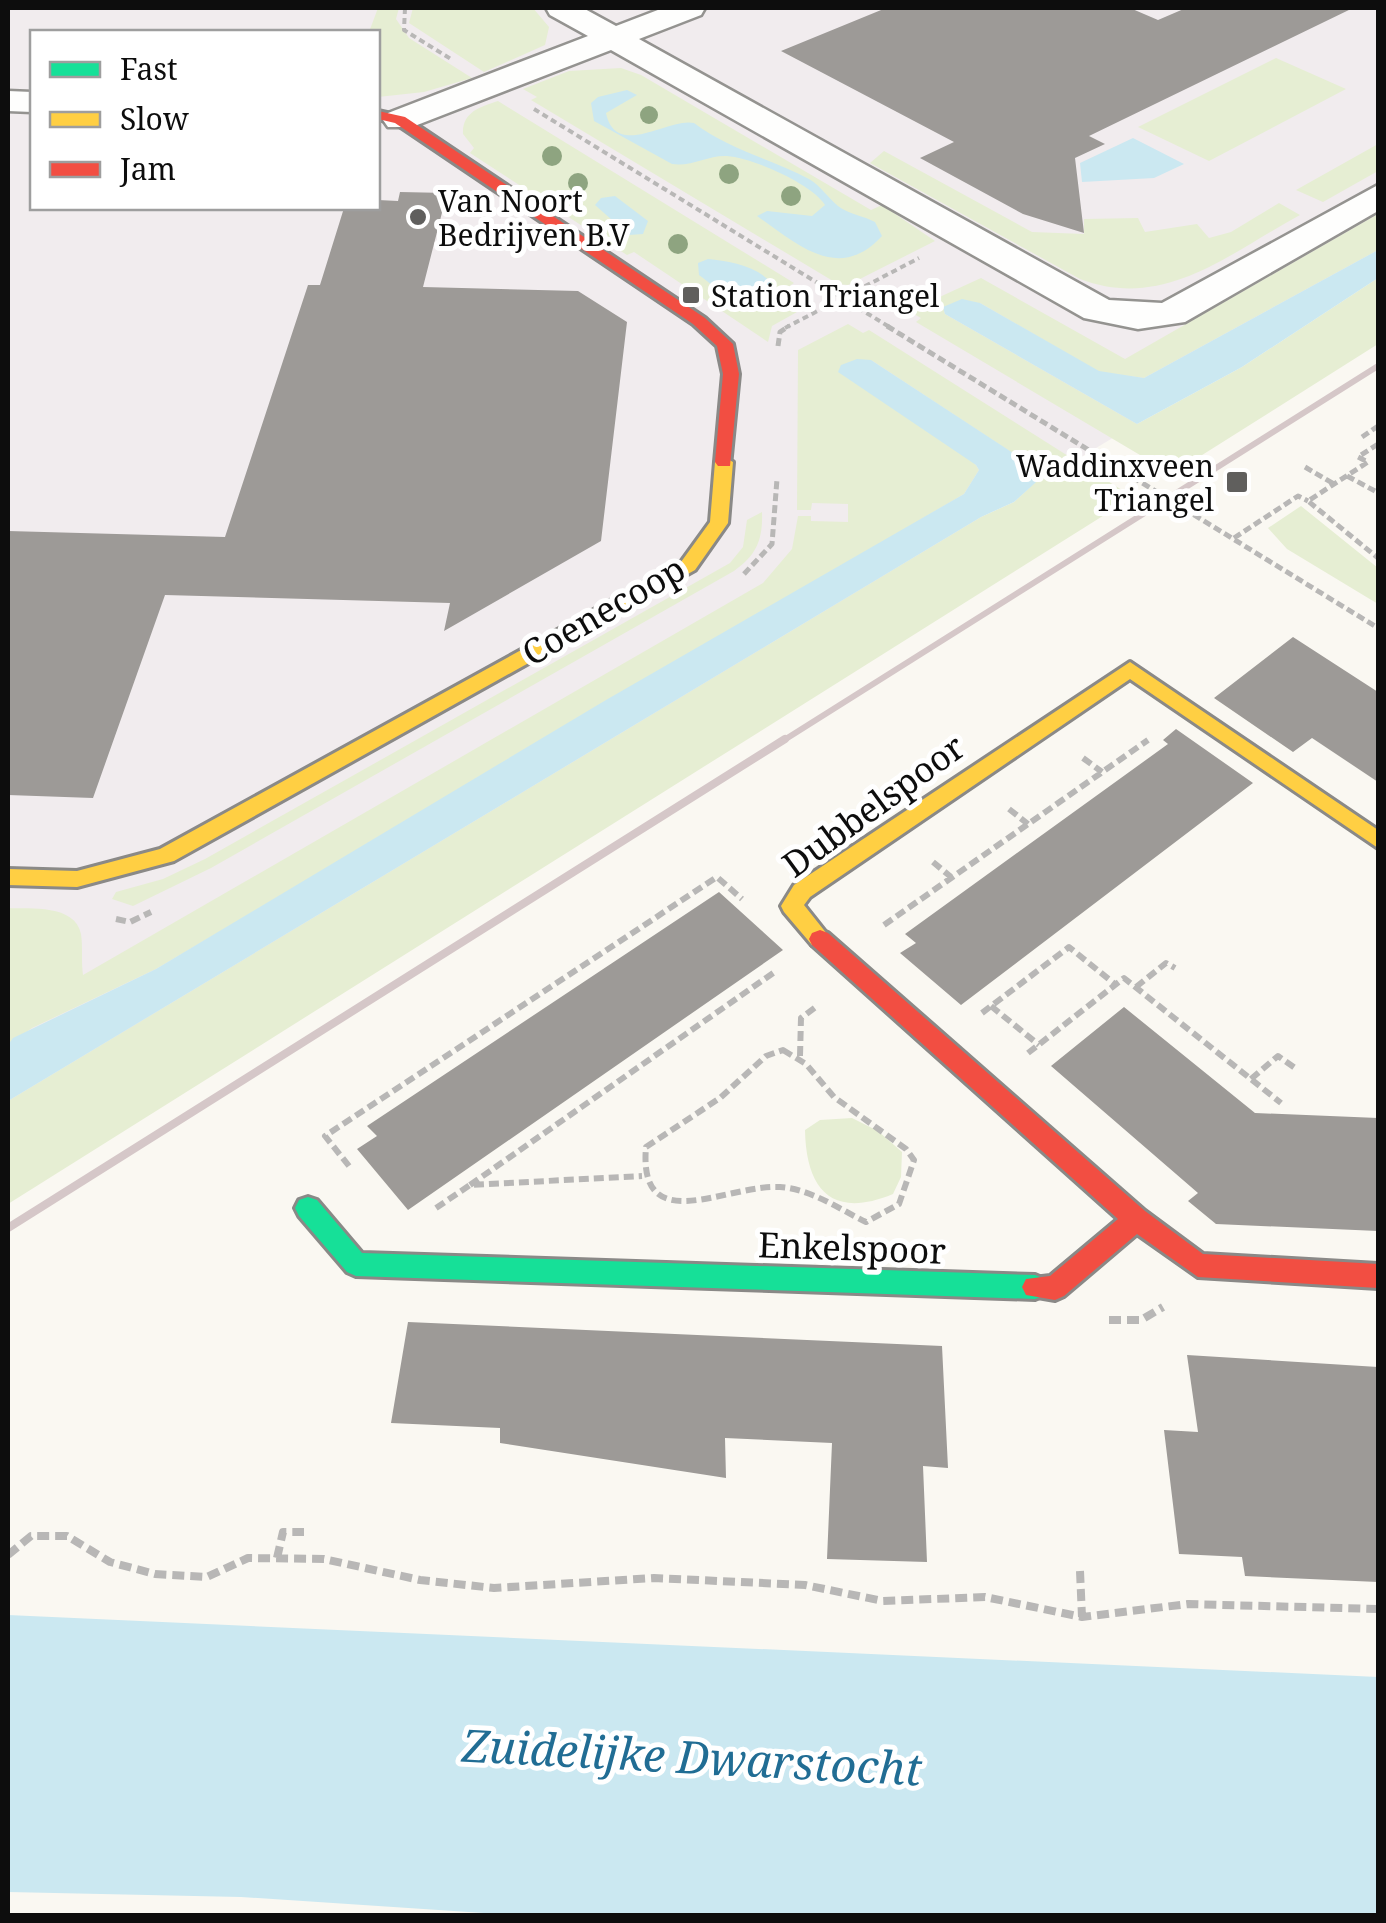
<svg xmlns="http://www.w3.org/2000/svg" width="1386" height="1923" font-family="'Noto Serif',serif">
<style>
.industrial{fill:#f1ecee;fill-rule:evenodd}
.green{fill:#e6eed3}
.water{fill:#cbe8f1}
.building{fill:#9d9a97}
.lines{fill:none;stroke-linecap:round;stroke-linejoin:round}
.street-casing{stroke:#949390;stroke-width:5}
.fast-casing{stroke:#8a8987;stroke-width:6}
.slow-casing{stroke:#8a8987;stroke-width:6}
.jam-casing{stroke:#8a8987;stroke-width:6}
.path-far3{stroke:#b8b7b6;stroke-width:4;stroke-dasharray:6 4;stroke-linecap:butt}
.path-far2{stroke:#b8b7b6;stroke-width:5;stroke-dasharray:8 4;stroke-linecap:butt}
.path-far1{stroke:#b8b7b6;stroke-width:6;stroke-dasharray:10 5;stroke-linecap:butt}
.path{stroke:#b8b7b6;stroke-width:8;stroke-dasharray:12 6;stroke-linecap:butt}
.street{fill:#fefefd;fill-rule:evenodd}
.fast{fill:#16e098;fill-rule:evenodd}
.slow{fill:#ffcf43;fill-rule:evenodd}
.jam{fill:#f24e42;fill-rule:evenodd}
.rail-far1{stroke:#d5c7c8;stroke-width:6}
.rail{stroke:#d5c7c8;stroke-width:8}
.tree{fill:#8ea480}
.poi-dot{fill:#605f5d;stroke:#fff;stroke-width:4}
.labels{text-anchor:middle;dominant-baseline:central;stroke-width:10;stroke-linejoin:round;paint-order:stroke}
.far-poi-label{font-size:30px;fill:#0d0d0d;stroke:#fff;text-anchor:start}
.street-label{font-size:35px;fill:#0d0d0d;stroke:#fff}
.near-water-label{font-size:45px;font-style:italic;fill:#216d94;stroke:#fff}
</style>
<rect width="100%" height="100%" fill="#faf8f2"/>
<path class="industrial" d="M8,8H1378V278L8,1104ZM32,32H378V208H32Z"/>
<path class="green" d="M378,8H399L396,19L409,38L472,78L424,92L378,97V32H369Z
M413,8H533L549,27L545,45L484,72L409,23Z
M1276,58L1346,89L1209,161L1138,127Z
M621,68L641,75L871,210L882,205L935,241L848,285L838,284L531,100L537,97L523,89L569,71Z
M498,101L794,283L788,287L813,303L772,326L768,342L634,252L627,255L470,153L474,148L463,134C462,112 480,107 498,101Z
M1378,144V171L1323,202L1296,190Z
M884,151L1032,232L1084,234V219L1138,218L1145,232L1197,224L1209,238L1231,232L1279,203L1300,215C1228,254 1164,311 1080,279L870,163Z
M1378,214V250L1144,378L1099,372L980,303L943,307L945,314L1137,424L1242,367L1378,278V344L1172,474L916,322L921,318L909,311L981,278L1125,359Z
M848,324L863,333L869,330L1133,497L8,1204V1101L981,517L1014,502L1044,474L871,360L976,465L979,470L964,494L156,969L32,1028L8,1045V908C30,909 75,904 81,934C83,947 81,962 83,975L763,583L792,549L798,516H811V521L848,522V504L812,503L811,510H797L798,350Z
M1301,506L1378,568V604L1287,549L1268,528Z
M762,512C763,539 757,555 734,571L211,868L133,906L112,899L116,892L163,879L205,859L730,563L743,547L747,520Z
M852,1118L878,1131L902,1152L901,1177L893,1194C833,1219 806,1191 805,1130L820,1120Z"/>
<path class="water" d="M627,90L637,95L606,113C616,160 669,117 694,123C728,149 771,159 809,179C822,187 827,197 838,206C848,214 864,216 875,222L882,236C839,283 798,245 757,216L767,211L812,216L825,205C812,184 753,158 727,156C708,155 692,167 672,164L594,121L591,103L598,97Z
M1133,138L1184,164L1154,178L1082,182L1080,163Z
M615,196L648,221L643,234L629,235L595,205L601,198Z
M1378,250V278L1242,367L1137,424L945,314L943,307L962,299L980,303L1099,371L1144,378Z
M708,259C733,261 772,269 778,297C743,317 727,296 699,275L698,263Z
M857,359L871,360L1045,474L1014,502L981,517L8,1101V1045L13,1038L156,969L606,700L964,494L979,470L976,465L838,372L841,365Z
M8,1615L1378,1677V1915L528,1916L241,1897L8,1892Z"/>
<path class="building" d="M886,8H1130L1158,20L1186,8H1353L1089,136L1105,144L1075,158L1084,233L1023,214L920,158L954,142L781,51Z
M400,192L447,193L423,287L578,291L627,322L601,541L444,631L450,603L165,595L93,798L8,795V531L225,537L308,285H320L344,208H378V200L398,201Z
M1293,637L1378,692V782L1312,738L1293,752L1214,698Z
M1176,729L1253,783L961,1005L900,953L916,943L905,934L1168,744L1163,740Z
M719,892L783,950L408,1210L357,1149L377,1136L367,1126Z
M1124,1007L1255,1113L1378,1118V1231L1216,1224L1188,1201L1198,1193L1051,1066Z
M408,1322L942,1346L948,1468L923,1466L927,1562L827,1559L832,1443L725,1438L726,1478L500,1443V1428L391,1423Z
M1187,1355L1378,1367V1582L1245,1576L1242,1557L1179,1554L1164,1430L1198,1432Z"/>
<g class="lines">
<defs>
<path id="street" d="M546,8H583L616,26L663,8H705L701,15L639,39L1109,300L1162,303L1378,185V211L1185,322L1138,329L1084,318L611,50L412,127H388L383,120L388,113L588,36L550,15Z
M8,91L32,92V112L8,111Z"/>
<path id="fast" d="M308,1197L317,1200L362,1253L1035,1275L1044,1279L1048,1287L1044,1295L1035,1299L356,1276L347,1272L299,1216L295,1208L299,1200Z"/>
<path id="slow" d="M724,457L733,462L728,523L695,570L174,861L77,887L8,885V869L77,871L160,849L681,562L710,522L715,462Z
M1130,662L1378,830V848L1130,679L810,897L804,905L831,939L828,945H812L784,912L781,906L794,885Z"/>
<path id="jam" d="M378,111L405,117L705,318L733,344L739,374L730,466H718L715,462L723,374L717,346L693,324L395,123L378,119Z
M820,930L828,933L1145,1211L1203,1254L1378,1264V1288L1198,1277L1137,1234L1064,1296L1055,1300L1026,1295L1022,1287L1026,1279L1050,1276L1118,1219L812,945L809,939L812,933Z"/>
</defs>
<use href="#street" class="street-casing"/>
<use href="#fast" class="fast-casing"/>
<use href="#slow" class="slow-casing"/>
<use href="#jam" class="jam-casing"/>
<path class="path-far3" d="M405,8L404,30L451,59
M534,109L891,328
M785,328L919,258"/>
<path class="path-far2" d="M887,326L1378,628
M778,346L780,332L789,326
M1362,437L1378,426
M1378,444L1358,457L1368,462L1308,501L1378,558
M1305,467L1334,484
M1347,476L1375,491
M1234,538L1298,496L1308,501
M744,574L772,544L777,479"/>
<path class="path-far1" d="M1083,758L1102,772
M1009,809L1028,824
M933,862L951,877
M116,919L130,922L151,912
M884,925L1148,740
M1136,987L1166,963L1175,968
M991,1006L1039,1045
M982,1013L1069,947L1116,985
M783,1050L806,1064L834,1097L906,1149L914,1160L899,1204L866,1222C839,1209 811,1189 780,1187C727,1184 638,1240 646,1147L720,1098L766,1056Z
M1028,1053L1124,978L1281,1103
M800,1056L801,1018L817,1006
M1251,1079L1278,1056L1298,1070
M349,1166L325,1136L717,877L742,899
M470,1185L776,971
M436,1208L470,1185L642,1176"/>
<path class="path" d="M1109,1320H1141L1163,1307
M8,1555L31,1536H67L110,1562L155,1574L207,1577L248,1558L324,1559L420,1580L494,1588L654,1578L805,1585L883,1601L985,1597L1082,1617L1188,1604L1378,1609
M277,1558L283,1532H304
M1080,1571L1082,1617"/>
<use href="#street" class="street"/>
<use href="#fast" class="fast"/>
<use href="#slow" class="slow"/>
<use href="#jam" class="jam"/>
<path class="rail-far1" d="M781,742L1378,366"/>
<path class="rail" d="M8,1228L785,739"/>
</g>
<g class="tree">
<circle cx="649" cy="115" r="9"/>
<circle cx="552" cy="156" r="10"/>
<circle cx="729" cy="174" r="10"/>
<circle cx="578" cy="183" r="10"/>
<circle cx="791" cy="196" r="10"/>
<circle cx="678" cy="244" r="10"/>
</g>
<g class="poi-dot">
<circle cx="418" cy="217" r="10"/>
<rect x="681" y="285" width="20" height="20" rx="5"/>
<rect x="1225" y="470" width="24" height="24" rx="5"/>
</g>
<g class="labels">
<g class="far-poi-label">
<text x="438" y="200">Van Noort<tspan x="438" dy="34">Bedrijven B.V</tspan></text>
<text x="711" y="295">Station Triangel</text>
<text x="1214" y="465" text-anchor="end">Waddinxveen<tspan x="1214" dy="34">Triangel</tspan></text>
</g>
<g class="street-label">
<text transform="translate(603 610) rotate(-30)">Coenecoop</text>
<text transform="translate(873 805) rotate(-36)">Dubbelspoor</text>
<text transform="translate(852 1247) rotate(2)">Enkelspoor</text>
</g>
<g class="near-water-label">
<text transform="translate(692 1756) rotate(3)">Zuidelijke Dwarstocht</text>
</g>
</g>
<rect width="1386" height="1923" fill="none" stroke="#0d0d0d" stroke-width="20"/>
<rect x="30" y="30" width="350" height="180" fill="#ffffff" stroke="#9e9e9e" stroke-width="2.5"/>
<rect x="50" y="62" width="50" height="15" fill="#16e098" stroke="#9e9e9e" stroke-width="2.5"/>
<text x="120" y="80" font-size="30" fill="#0d0d0d">Fast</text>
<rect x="50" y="112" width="50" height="15" fill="#ffcf43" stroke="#9e9e9e" stroke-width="2.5"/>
<text x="120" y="130" font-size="30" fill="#0d0d0d">Slow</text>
<rect x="50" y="162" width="50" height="15" fill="#f24e42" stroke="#9e9e9e" stroke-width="2.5"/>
<text x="120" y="180" font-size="30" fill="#0d0d0d">Jam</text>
</svg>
